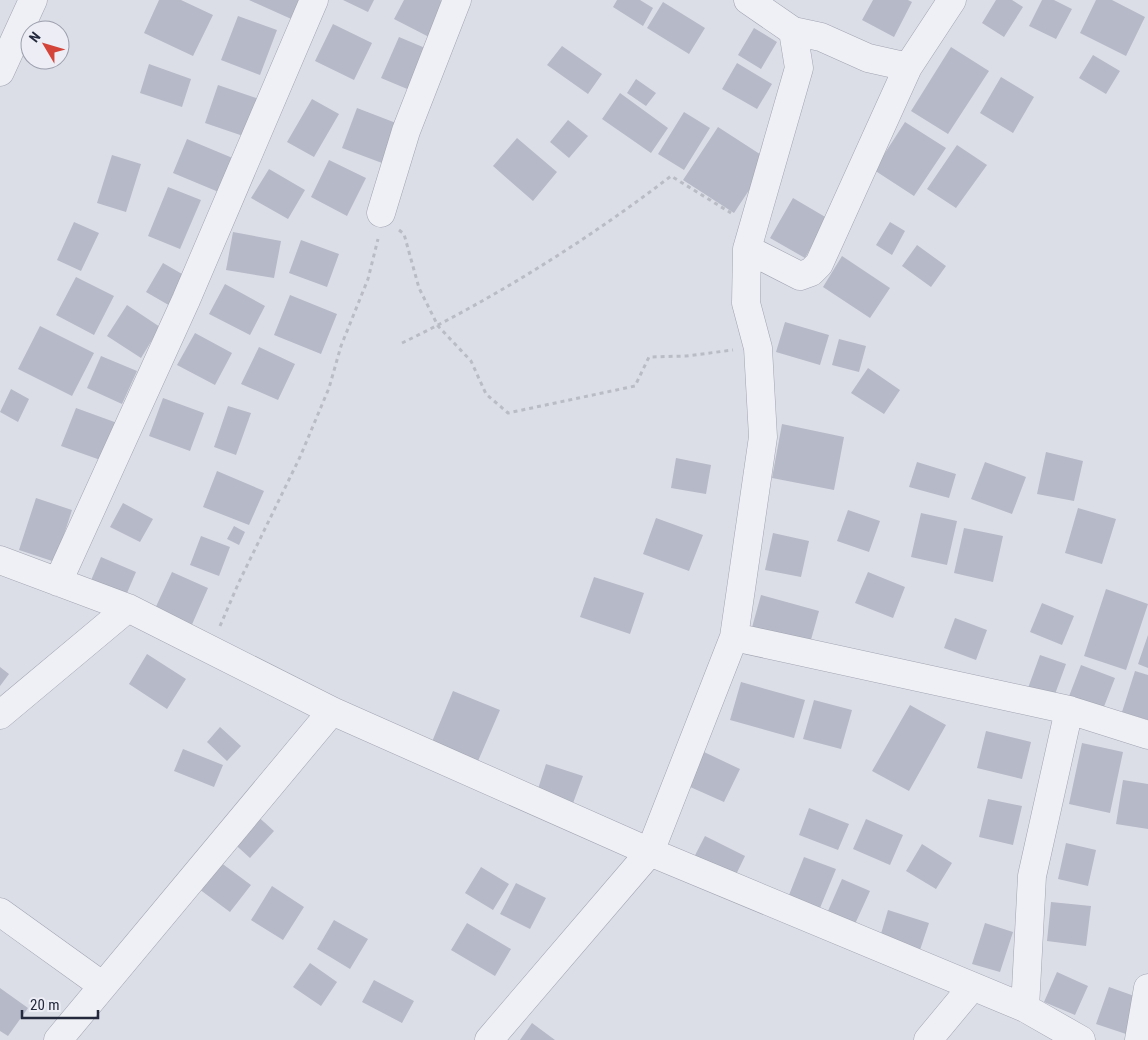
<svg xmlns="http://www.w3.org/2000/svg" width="1148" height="1040" font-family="'Roboto Condensed',sans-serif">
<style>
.building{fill:#b6b9c7}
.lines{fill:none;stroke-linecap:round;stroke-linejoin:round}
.minor-casing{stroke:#a1a4b1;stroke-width:29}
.path{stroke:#babcc5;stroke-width:3;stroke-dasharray:4 4;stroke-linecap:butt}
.minor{stroke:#eff0f5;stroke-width:28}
</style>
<rect width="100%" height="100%" fill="#dcdee7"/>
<path class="building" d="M159,0H181L213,15L193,56L144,33Z
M249,0H307L298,22Z
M343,0H374L368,12Z
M404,0H440L446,3L429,37L394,19Z
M617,0H640L653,8L643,26L613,7Z
M873,0H908L912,2L894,37L862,20Z
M996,0H1012L1023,7L1004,37L982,23Z
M1042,0H1054L1072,9L1056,39L1029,26Z
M1096,0H1112L1145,17L1126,56L1080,33Z
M663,2L705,28L689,54L647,28Z
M238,16L277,30L260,75L221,60Z
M333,24L372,43L354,80L315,61Z
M754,28L777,42L761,69L738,55Z
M399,37L430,50L412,91L381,78Z
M562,46L602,74L588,94L547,65Z
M951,47L989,71L948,134L911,111Z
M1093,55L1120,71L1106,94L1079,78Z
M737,63L772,84L757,109L722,89Z
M149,64L191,79L182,107L140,93Z
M1001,77L1034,97L1013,133L980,113Z
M636,79L656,93L646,106L627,93Z
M218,85L262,100L249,138L205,123Z
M620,93L668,128L651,153L602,119Z
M312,99L339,114L314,157L287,142Z
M357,108L396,123L382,163L342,148Z
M684,112L710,128L684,170L658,154Z
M568,120L588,136L569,158L550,142Z
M905,122L946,148L914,196L874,170Z
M718,127L769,160L734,213L683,180Z
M517,138L557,172L533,201L493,166Z
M187,139L235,159L221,193L173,173Z
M957,145L987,165L956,208L927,189Z
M112,155L141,164L126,212L97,203Z
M329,160L366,178L347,216L311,197Z
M269,169L305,190L288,219L251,198Z
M168,187L201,200L180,249L148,236Z
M793,198L827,218L805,258L770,238Z
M74,222L99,233L81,271L57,260Z
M890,222L905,231L892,255L876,245Z
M233,232L281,241L274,278L226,270Z
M301,240L339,254L327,287L289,273Z
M917,245L946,266L931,287L902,266Z
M842,256L890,288L870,318L823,287Z
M163,263L189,278L172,307L146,292Z
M76,277L114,296L94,335L56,315Z
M225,284L265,306L250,335L209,314Z
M290,295L337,314L321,354L274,335Z
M127,305L160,327L141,358L107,336Z
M785,322L829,335L820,365L776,352Z
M40,326L94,353L72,396L18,369Z
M195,333L232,353L215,385L177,365Z
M839,339L866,346L859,372L832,365Z
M259,347L295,364L278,400L241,384Z
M101,356L137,371L122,404L87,388Z
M868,368L900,390L884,414L851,393Z
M11,389L29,399L18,422L0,412Z
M163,398L204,413L190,451L149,436Z
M228,406L251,413L236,455L214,447Z
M76,408L120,424L106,462L61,446Z
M782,424L844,437L834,490L772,478Z
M1046,452L1083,461L1074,501L1037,494Z
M676,458L711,465L706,494L671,488Z
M917,462L956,474L949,498L909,487Z
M985,462L1026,477L1012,514L971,499Z
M217,471L264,491L249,525L203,507Z
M36,498L72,510L55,562L19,550Z
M123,503L153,519L140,542L110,527Z
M1078,508L1116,519L1102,564L1065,553Z
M848,510L880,521L869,552L837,541Z
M921,513L957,521L947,565L911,557Z
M656,518L703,535L689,571L643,554Z
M234,526L245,532L239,545L227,539Z
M964,528L1003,536L993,582L954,573Z
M773,533L809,541L801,577L765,570Z
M201,536L230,547L219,576L190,565Z
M101,557L136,572L124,600L89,585Z
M172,572L208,588L190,629L153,613Z
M868,572L905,587L893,618L855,603Z
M594,577L644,593L630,634L580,617Z
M1106,589L1148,604L1126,670L1084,656Z
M761,595L819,611L809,647L751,631Z
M1042,603L1074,616L1062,645L1030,632Z
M955,618L987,630L976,660L944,648Z
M1148,635V668L1138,664Z
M147,654L186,679L167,709L129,684Z
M1040,655L1066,664L1054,697L1028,688Z
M1081,665L1115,678L1100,717L1066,704Z
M0,667L9,674L0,686Z
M1135,671L1148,675V720L1122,712Z
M741,682L805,700L794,738L730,720Z
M453,691L500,710L475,768L429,749Z
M814,700L852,710L841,749L803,739Z
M910,705L946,725L909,791L872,771Z
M220,727L241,746L227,761L207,742Z
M986,731L1031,742L1022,779L977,768Z
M1082,743L1123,752L1110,813L1069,804Z
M183,749L223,765L214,787L174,771Z
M704,752L740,769L724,802L688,786Z
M546,764L583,776L572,806L536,795Z
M1123,780L1148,784V829L1116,824Z
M988,799L1022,806L1013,845L979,837Z
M809,808L849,824L838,850L799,835Z
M253,812L274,831L250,858L229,839Z
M866,819L903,835L890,865L853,849Z
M705,836L745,856L732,883L691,863Z
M1066,843L1096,850L1088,886L1058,879Z
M922,844L952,863L936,889L906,871Z
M804,857L836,869L820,908L789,895Z
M220,862L251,885L230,912L199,889Z
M481,867L509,884L493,910L465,893Z
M842,879L870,891L855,924L828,911Z
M516,883L546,898L530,929L500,914Z
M272,886L304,907L283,940L251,920Z
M1051,902L1091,906L1086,946L1047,941Z
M888,910L929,923L920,950L880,937Z
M334,920L368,939L350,969L317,949Z
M467,923L511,949L495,976L451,950Z
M985,923L1013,932L1000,972L972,964Z
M310,963L337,982L321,1006L293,987Z
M1057,972L1088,986L1075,1015L1044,1002Z
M374,980L414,1001L402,1023L362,1002Z
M1109,987L1140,998L1126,1034L1096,1024Z
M0,988L28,1008L8,1036L0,1031Z
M532,1023L555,1040H520Z"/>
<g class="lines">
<defs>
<path id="minor" d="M748,0L793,31L821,37L868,58L908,67
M0,72L33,0
M381,213L406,131L457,0
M747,249L800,276L811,272L819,264L908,67L952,0
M0,560L128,608L332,711L650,852L1025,1008L1081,1040
M58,582L186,300L314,0
M734,637L1069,710L1148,735
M0,715L128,608
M0,912L103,986
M1025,1008L1032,876L1069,710
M58,1040L332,711
M489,1040L650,852L734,637L763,437L758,348L746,303L747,249L799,68L793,31
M928,1040L972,987
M1139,1040L1148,988"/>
</defs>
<use href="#minor" class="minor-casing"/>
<path class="path" d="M399,230L404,234L419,288L438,326L471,361L486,394L508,413L635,386L649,357L686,356L733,350
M402,343C495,298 589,239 671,176L731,213
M220,626L239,582L300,457L329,388L341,346L368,279L378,239"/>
<use href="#minor" class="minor"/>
</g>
<g transform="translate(45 45) rotate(308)"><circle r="24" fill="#ecedf5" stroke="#9c9fac"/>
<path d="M0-4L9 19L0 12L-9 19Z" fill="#d44439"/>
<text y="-8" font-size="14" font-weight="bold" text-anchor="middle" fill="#25293e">N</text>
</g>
<path d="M22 1010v8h76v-8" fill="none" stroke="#25293e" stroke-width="2.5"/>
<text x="30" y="1010" font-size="15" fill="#25293e" stroke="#ecedf5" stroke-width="4" paint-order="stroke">20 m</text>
</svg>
